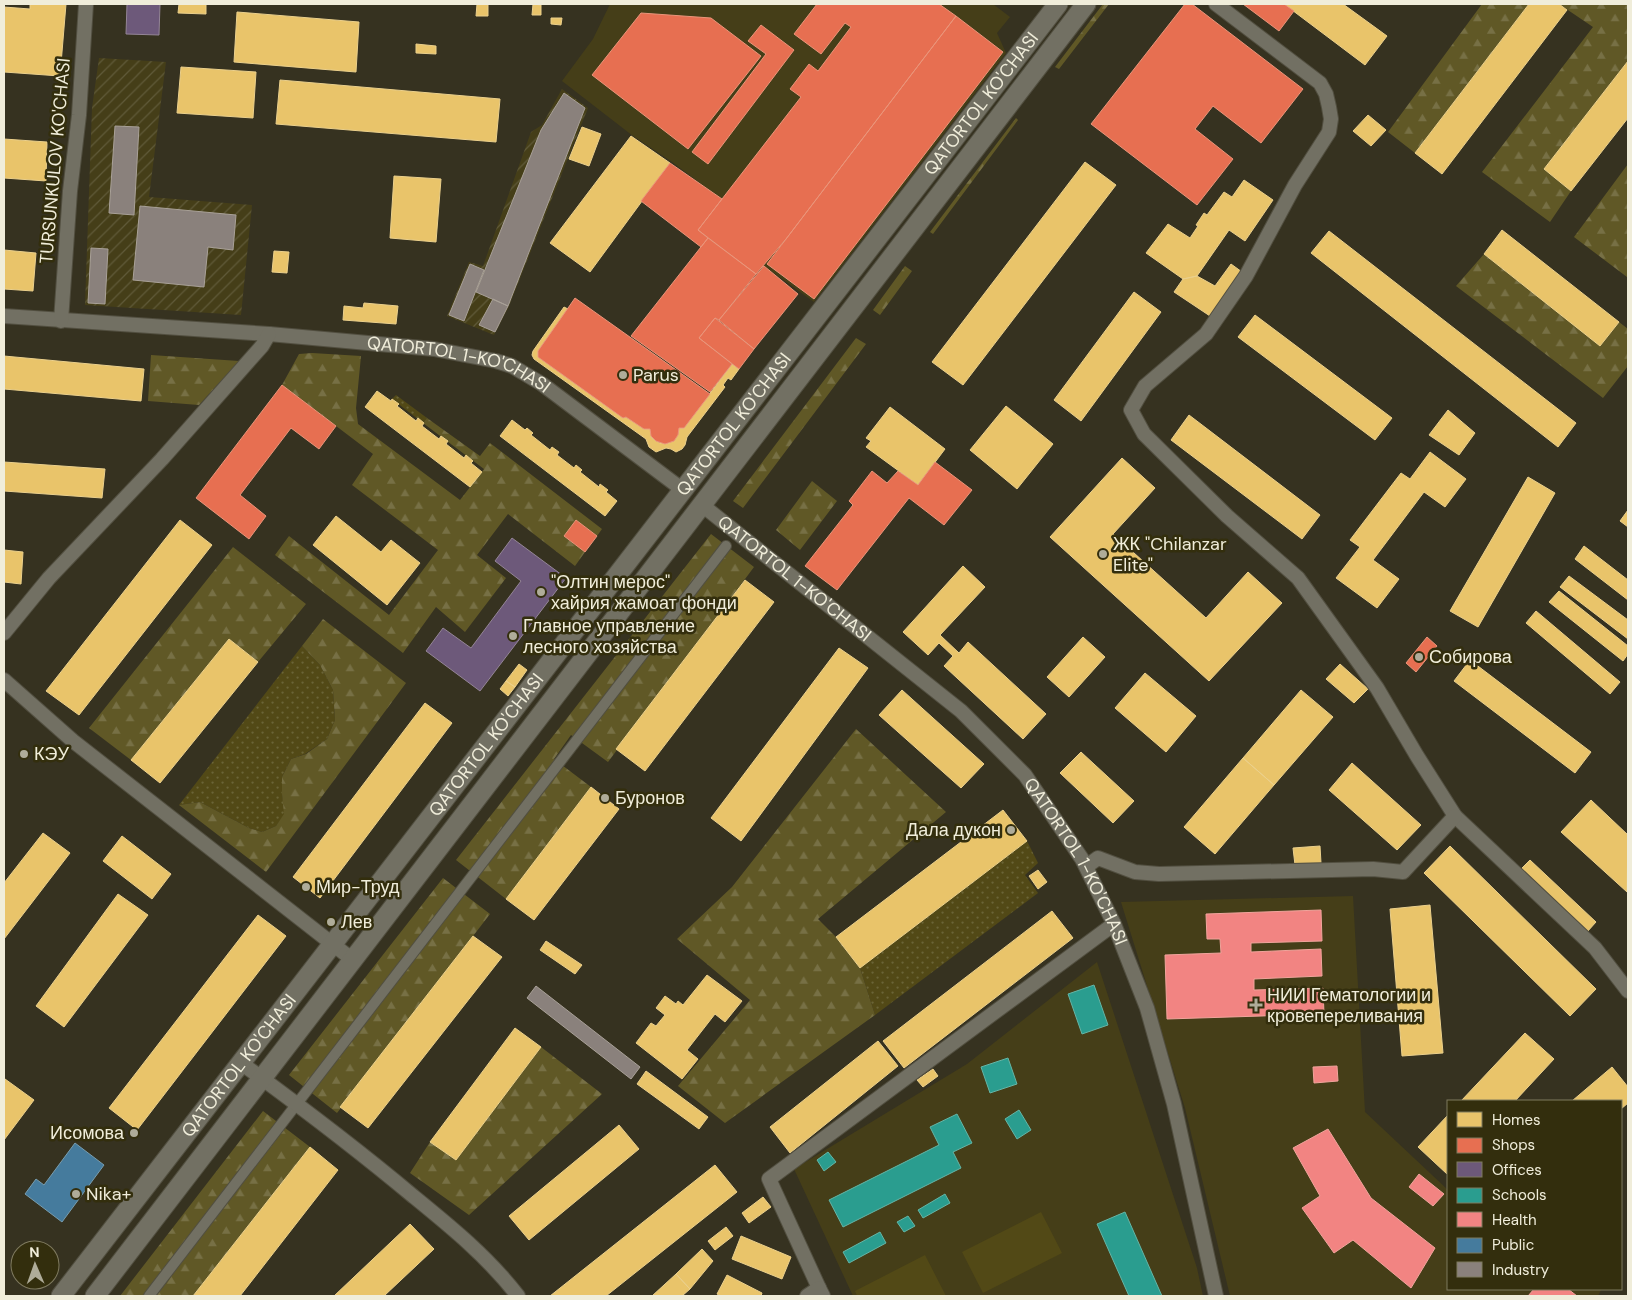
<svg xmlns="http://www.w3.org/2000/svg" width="1632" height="1300" font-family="'DM Sans',sans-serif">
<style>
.built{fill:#453e18}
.industrial{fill:url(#industrial-furrows)}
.grass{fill:url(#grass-dots)}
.forest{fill:url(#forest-firs)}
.green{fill:#524916}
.homes{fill:#e9c46a;stroke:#ebd08c}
.shops{fill:#e76f51;stroke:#ea957a}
.offices{fill:#6d597a;stroke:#948597}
.schools{fill:#2a9d8f;stroke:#65b5a6}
.health{fill:#f28482;stroke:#f1a49c}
.public{fill:#457b9d;stroke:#789daf}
.industry{fill:#8a817c;stroke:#a9a198}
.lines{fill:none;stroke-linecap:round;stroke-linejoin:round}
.pedestrian-casing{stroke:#524f40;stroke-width:12}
.minor-casing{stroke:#524f40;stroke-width:16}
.secondary-casing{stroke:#524f40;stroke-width:21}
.pedestrian{stroke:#727063;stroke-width:10}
.minor{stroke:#727063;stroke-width:14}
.secondary{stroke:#727063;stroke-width:19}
.poi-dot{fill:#afac99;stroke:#332e0d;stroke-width:2}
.labels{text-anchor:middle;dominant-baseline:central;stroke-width:5;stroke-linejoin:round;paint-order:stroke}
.street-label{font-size:18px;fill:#f0edda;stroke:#332e0d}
.poi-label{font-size:18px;fill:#f0edda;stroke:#332e0d;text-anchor:start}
</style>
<defs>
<pattern id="industrial-furrows" width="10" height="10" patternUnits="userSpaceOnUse" patternTransform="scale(1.25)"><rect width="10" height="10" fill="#453e18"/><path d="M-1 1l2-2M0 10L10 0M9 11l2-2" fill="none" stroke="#605a39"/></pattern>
<pattern id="grass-dots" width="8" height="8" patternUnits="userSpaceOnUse" patternTransform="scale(1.25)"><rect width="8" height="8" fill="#524916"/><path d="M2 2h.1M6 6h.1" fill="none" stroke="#6b6437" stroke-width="1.8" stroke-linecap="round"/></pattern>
<pattern id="forest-firs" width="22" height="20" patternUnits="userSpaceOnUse" patternTransform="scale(1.25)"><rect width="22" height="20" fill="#605826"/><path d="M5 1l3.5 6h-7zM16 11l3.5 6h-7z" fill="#777045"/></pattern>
</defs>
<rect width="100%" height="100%" fill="#363220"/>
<path class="built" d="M610,4H993L1010,17L997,33L1006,53L814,302L764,266L756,274L698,230L721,199L672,162L633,136L562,81L593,39Z
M1353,896L1365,1112L1448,1190V1289H1599L1601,1290L1598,1296H1230L1185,1108L1121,902Z
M1097,962L1197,1268L1203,1296H853L794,1169L967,1064Z"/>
<path class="industrial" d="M99,58L166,62L149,197L252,205L241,315L85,305L92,108Z
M562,89L588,108L509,306L494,335L447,316L469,262L483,266L531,132L542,125Z"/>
<path class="grass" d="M396,395L427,418L423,423L392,399Z
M302,646L320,665L333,690L335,720L327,739L305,754L291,759L282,777V794L285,814L276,826L262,832L249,828L200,802L179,805Z
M1027,841L1038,863L1025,875L1038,893L875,1015L860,968Z"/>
<path class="forest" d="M1103,4H1109L1059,69L1055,67Z
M1482,4H1529L1415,153L1388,132Z
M1559,4H1628V61L1544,169L1571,191L1550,222L1482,172L1593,27Z
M1016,118L1018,120L933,234L930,232Z
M1628,164V275L1627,277L1574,237Z
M1484,254L1600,345L1619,322L1628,329V366L1603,398L1456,286Z
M905,266L912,271L880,315L873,310Z
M856,338L866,344L743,508L733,501Z
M312,353L361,356L356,408L358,424L460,500L484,469L423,423L427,418L480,456L490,443L602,529L597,536L576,520L564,536L585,552L575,566L508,514L477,555L506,578L465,632L436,607L403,653L275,555L289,536L389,615L438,550L352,485L373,454L282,385L299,354Z
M151,355L239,361L199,405L148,401Z
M812,481L837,501L800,550L776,530Z
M711,534L754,567L608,762L571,735L554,759L591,787L506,899L456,860Z
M233,547L306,604L258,662L229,639L131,760L89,728Z
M323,619L406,683L266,872L179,805L200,802L249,828L262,832L276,826L284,814L282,794V777L291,759L306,754L327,739L335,720L333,690L320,665L302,646Z
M856,729L946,812L818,919L836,937L860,968L875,1015L725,1123L678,1086L750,1000L677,939L732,887Z
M443,878L490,914L337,1113L289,1075Z
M541,1047L602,1094L469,1215L410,1173L430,1142L456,1160Z
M263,1111L310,1147L193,1296H120Z"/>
<path class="green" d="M1041,1212L1062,1253L983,1293L962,1252Z
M925,1255L946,1296H857L855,1291Z"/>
<path class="homes" d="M30,4H66L60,76L4,72V7L30,9Z
M179,4H206V14L178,13Z
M477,4H488V16H476Z
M533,4L541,5V15H532Z
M1284,4H1343L1387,36L1365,65Z
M1529,4H1559L1567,10L1442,174L1415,153Z
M237,12L359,22L356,72L234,62Z
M551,18H562L561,25L551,24Z
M416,44L436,46V54L416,53Z
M1628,61V118L1571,191L1544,169Z
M181,67L256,72L253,118L177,113Z
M280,80L500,99L496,142L276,124Z
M1368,115L1386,130L1371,146L1353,131Z
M582,127L601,134L589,166L569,159Z
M631,136L670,163L590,272L550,243Z
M4,139L47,142L46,181L4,178Z
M1085,162L1116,185L963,385L932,362Z
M394,176L441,179L436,242L390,238Z
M1244,180L1273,200L1245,241L1229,230L1197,276L1183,279L1146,253L1168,224L1190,238L1198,226L1196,225L1204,213L1207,215L1224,192L1232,197Z
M1502,230L1619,322L1600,346L1484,254Z
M1329,231L1576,423L1558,447L1311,253Z
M4,250L36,253L33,291L4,289Z
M274,251L289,252L287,273L272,272Z
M1231,264L1242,272L1210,316L1174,292L1183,279L1197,276L1215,286Z
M1134,292L1161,312L1081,421L1054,400Z
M364,303L398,306L396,324L343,320L344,306L363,308Z
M564,307L568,309L538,351V357L623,418L626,417L644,429H650L652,438L660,443H669L675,439L679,428H684L732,364L739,369L731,380L728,378L723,385L725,387L687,437L685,445L682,449L676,452L671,449L666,448L656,452L649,447L646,439L534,359L532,355L533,351Z
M1255,315L1392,418L1375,440L1238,337Z
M4,356L144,369L141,401L4,389Z
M377,391L391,401L392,399L399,404L397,406L416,421L418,418L424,423L422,426L439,439L441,436L448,441L446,444L464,458L466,455L473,461L471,463L482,472L470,487L365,407Z
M1006,406L1053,444L1017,489L970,450Z
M890,407L945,449L918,485L866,447L871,441L866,438Z
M1448,410L1475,433L1459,455L1429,435Z
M1189,415L1320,515L1302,539L1171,440Z
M512,420L525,430L527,428L533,433L531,435L550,450L552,447L559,452L557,455L574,468L576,465L582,470L580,472L599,487L600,484L608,490L606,492L617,501L605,516L500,436Z
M1430,452L1466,479L1445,507L1424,492L1373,560L1399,579L1377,608L1336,578L1360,547L1350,540L1401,473L1410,479Z
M1122,458L1155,488L1113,534L1206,618L1248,572L1282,603L1209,681L1050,537Z
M4,462L105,469L102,498L4,491Z
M1528,477L1555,493L1478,627L1450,611Z
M1628,510V527L1620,521Z
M336,516L381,552L391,540L420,563L387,605L313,545Z
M180,520L212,545L79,715L46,691Z
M1584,546L1628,580V600L1575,559Z
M4,550L23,552L21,584L4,582Z
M963,566L985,587L940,635L959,653L968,642L1046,714L1023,739L944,666L953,656L939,643L928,655L903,632Z
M1569,576L1628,620V639L1560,587Z
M745,580L774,602L645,771L616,749Z
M1559,591L1628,646V654L1623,661L1549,602Z
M1536,611L1620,682L1610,694L1526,623Z
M1083,637L1105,657L1069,697L1047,677Z
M229,639L258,662L160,783L131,760Z
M839,648L868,668L741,841L711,818Z
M1470,660L1591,752L1575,773L1454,681Z
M519,664L527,670L515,687L506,681Z
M1340,664L1368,689L1354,703L1326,679Z
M1145,673L1196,716L1166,752L1115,708Z
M506,681L515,687L508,696L500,689Z
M902,690L984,764L961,788L879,715Z
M1301,690L1333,717L1274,785L1243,758Z
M425,703L452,723L320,898L293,877Z
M1081,752L1134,801L1113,823L1060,773Z
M1243,758L1274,785L1215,854L1184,827Z
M1352,763L1421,825L1397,850L1329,790Z
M591,787L619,809L534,920L506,899Z
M1591,800L1628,835L1627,892L1561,832Z
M1003,810L1027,841L860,968L836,937Z
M43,833L70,853L4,939V883Z
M122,836L171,874L152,899L103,861Z
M1320,846L1321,863L1295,865L1293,848Z
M1450,846L1596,989L1570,1016L1424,873Z
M1530,860L1596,922L1587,932L1521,869Z
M1038,870L1047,882L1038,889L1029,876Z
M118,894L148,915L64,1027L36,1006Z
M1430,905L1443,1053L1402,1056L1390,909Z
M1052,911L1073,938L904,1068L883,1041Z
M258,915L286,936L137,1130L109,1108Z
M473,936L502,957L368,1128L340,1107Z
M546,941L582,965L575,974L540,950Z
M707,975L742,1001L725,1022L715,1014L687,1050L698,1059L682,1079L636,1043L651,1023L656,1026L665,1015L656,1008L665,996L676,1004L678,1001L683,1005Z
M515,1028L541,1047L456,1160L430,1142Z
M1525,1033L1554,1059L1515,1101H1461Z
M878,1041L898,1066L790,1153L770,1127Z
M1612,1067L1628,1087V1103L1621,1109V1101H1572Z
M933,1069L938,1076L923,1087L917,1080Z
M646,1071L708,1117L699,1129L637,1084Z
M5,1079L34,1100L4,1140V1080Z
M1448,1115V1173L1447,1174L1418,1147Z
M619,1125L639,1149L529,1240L509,1216Z
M310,1147L338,1170L240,1296H193Z
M715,1165L737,1192L606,1296H550Z
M763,1197L771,1207L749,1223L742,1213Z
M410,1224L434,1249L384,1296H334Z
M726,1227L733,1236L715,1250L708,1241Z
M741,1236L791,1257L782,1279L732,1259Z
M702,1249L713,1261L690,1289L676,1274Z
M676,1274L690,1289L682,1296H652Z
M727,1275L762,1293L761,1296H721L717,1294Z"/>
<path class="shops" d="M817,4H939L956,16L786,239L756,274L698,230L801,97L790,89L809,64L818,71L851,27L845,23L821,54L794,34Z
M1185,4H1192L1303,89L1261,143L1213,106L1195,129L1233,159L1197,205L1091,124Z
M1243,4H1284L1294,11L1279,31Z
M641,13L711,18L761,56L688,149L592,75Z
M956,16L1003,52L814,299L767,264Z
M761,25L794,50L708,164L692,152L766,54L748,41Z
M670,163L722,199L698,230L708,238L701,247L641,201Z
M708,238L756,274L719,320L715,318L699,338L732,364L710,392L631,336Z
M764,266L798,294L754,349L719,320Z
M575,298L710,394L684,428H679L678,435L674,441L665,444L656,441L651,436L650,429H644L626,417L623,418L538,357V351Z
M715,318L754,349L739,369L699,338Z
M282,385L336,426L319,449L291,428L240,495L266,516L249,539L196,498Z
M935,462L972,490L944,525L909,498L837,590L805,566L853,505L849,501L872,471L887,483L898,471L918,485Z
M576,520L597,536L585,552L564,536Z
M1427,637L1437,646L1416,672L1406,663Z"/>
<path class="offices" d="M127,4H160L159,35L126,34Z
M512,538L566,578L480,691L426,651L443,628L471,648L521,581L495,561Z"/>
<path class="schools" d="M1094,985L1108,1025L1082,1034L1068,994Z
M1008,1058L1017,1084L990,1093L981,1067Z
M1019,1110L1031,1130L1017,1139L1005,1119Z
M957,1114L972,1143L953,1152L961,1168L843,1227L829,1200L939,1145L930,1127Z
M828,1152L836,1162L824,1171L817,1160Z
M945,1194L950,1203L923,1218L918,1210Z
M1125,1212L1162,1296H1129L1097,1224Z
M908,1216L915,1226L904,1232L897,1222Z
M880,1232L886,1243L849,1263L843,1252Z"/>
<path class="health" d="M1321,910L1322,941L1251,943V952L1321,949L1322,976L1254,979V990L1323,988L1324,1014L1167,1019L1165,955L1221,953L1220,939H1207L1206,914Z
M1337,1066L1338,1081L1314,1083L1313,1067Z
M1328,1129L1371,1198L1435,1248L1411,1288L1353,1240L1334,1253L1302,1208L1320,1196L1293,1148Z
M1419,1174L1444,1194L1433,1206L1409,1187Z
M1534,1289H1568L1577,1296H1528Z"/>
<path class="public" d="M75,1143L104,1165L62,1222L25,1194L36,1179L44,1185Z"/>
<path class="industry" d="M564,93L585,108L508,306L476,292L541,130Z
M115,126L139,127L134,215L109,213Z
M140,206L236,215L233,250L208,247L204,287L133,280Z
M91,248L108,249L105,304L88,303Z
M470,264L484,270L464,321L449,315Z
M493,299L508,306L495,332L479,325Z
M536,986L640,1067L631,1079L527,998Z"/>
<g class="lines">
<defs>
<path id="pedestrian" d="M149,1296L726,546"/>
<g id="minor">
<path d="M1216,4L1320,83L1326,94L1329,107L1331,119L1329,132L1295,185L1246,276L1206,334L1145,386L1131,410L1144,434L1227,516L1298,578L1377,688L1417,756L1455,816L1595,948L1628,991"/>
<path id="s1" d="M4,316L269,334L434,349L496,361L512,366L542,384L683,490"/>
<path d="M61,321L70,191L79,115L86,4"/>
<path id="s2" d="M702,505L961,711L1025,775L1082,859L1114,924L1147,1008L1174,1104L1216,1296"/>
<path d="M4,633L49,578L162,459L262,346L269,334"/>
<path d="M4,680L73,741L353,960"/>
<path d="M1087,866L1098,858L1135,872L1159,874L1373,869L1403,872L1455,816"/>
<path d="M241,1063C300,1106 358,1150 413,1196C451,1227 488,1257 518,1296"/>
<path d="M819,1288L769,1179L1114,924"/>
<path d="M807,1296L819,1288L823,1296"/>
</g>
<g id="secondary">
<path id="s3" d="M61,1296L1058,4"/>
<path d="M95,1296L1086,4"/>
</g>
</defs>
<use href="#pedestrian" class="pedestrian-casing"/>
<use href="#minor" class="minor-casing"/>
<use href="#secondary" class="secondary-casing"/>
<use href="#pedestrian" class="pedestrian"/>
<use href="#minor" class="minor"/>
<use href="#secondary" class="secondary"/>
</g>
<g class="poi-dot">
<circle cx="623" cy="375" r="5"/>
<circle cx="1103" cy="554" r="5"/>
<circle cx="541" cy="592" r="5"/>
<circle cx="513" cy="636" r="5"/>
<circle cx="1419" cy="657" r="5"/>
<circle cx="24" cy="754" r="5"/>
<circle cx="605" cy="798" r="5"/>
<circle cx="1011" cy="830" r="5"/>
<circle cx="306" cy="887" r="5"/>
<circle cx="331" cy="922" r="5"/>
<path d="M1253.5 997.5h5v5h5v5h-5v5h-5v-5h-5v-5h5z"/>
<circle cx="134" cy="1133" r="5"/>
<circle cx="76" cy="1194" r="5"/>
</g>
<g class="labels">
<g class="street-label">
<text stroke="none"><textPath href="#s3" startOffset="1506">QATORTOL KO'CHASI</textPath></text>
<text transform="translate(55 161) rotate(-85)">TURSUNKULOV KO'CHASI</text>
<text stroke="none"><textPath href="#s1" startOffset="459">QATORTOL 1-KO'CHASI</textPath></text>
<text stroke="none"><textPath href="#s3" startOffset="1101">QATORTOL KO'CHASI</textPath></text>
<text stroke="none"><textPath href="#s2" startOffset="118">QATORTOL 1-KO'CHASI</textPath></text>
<text stroke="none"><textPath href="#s3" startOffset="696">QATORTOL KO'CHASI</textPath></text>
<text stroke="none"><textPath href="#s2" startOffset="522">QATORTOL 1-KO'CHASI</textPath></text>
<text stroke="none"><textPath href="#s3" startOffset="291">QATORTOL KO'CHASI</textPath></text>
</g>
<g class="poi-label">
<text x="633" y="375">Parus</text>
<text x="1113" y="544">ЖК "Chilanzar<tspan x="1113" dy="21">Elite"</tspan></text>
<text x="551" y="582">"Олтин мерос"<tspan x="551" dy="21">хайрия жамоат фонди</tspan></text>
<text x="523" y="626">Главное управление<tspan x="523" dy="21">лесного хозяйства</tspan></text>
<text x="1429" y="657">Собирова</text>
<text x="34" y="754">КЭУ</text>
<text x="615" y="798">Буронов</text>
<text x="1001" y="830" text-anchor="end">Дала дукон</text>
<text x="316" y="887">Мир-Труд</text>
<text x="341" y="922">Лев</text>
<text x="1267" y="995">НИИ Гематологии и<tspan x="1267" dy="21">кровепереливания</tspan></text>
<text x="124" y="1133" text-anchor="end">Исомова</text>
<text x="86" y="1194">Nika+</text>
</g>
</g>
<rect width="1632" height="1300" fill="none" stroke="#f0edda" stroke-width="10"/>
<rect x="1447" y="1100" width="175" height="190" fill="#332e0d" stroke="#7f7a5f"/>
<rect x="1457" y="1112" width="25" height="15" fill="#e9c46a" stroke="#7f7a5f"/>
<text x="1492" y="1125" font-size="15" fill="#f0edda">Homes</text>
<rect x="1457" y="1138" width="25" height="15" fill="#e76f51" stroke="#7f7a5f"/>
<text x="1492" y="1150" font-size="15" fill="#f0edda">Shops</text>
<rect x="1457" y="1162" width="25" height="15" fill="#6d597a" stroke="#7f7a5f"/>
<text x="1492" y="1175" font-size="15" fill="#f0edda">Offices</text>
<rect x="1457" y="1188" width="25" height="15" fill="#2a9d8f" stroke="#7f7a5f"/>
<text x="1492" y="1200" font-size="15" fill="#f0edda">Schools</text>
<rect x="1457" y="1212" width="25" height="15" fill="#f28482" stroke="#7f7a5f"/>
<text x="1492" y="1225" font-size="15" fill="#f0edda">Health</text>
<rect x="1457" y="1238" width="25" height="15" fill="#457b9d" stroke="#7f7a5f"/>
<text x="1492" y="1250" font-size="15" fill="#f0edda">Public</text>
<rect x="1457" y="1262" width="25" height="15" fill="#8a817c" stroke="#7f7a5f"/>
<text x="1492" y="1275" font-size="15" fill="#f0edda">Industry</text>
<g transform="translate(35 1265) rotate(358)"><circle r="24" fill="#332e0d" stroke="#7f7a5f"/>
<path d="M0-4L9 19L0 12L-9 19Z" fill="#afac99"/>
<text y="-8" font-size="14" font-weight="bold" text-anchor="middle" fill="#f0edda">N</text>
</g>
</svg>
